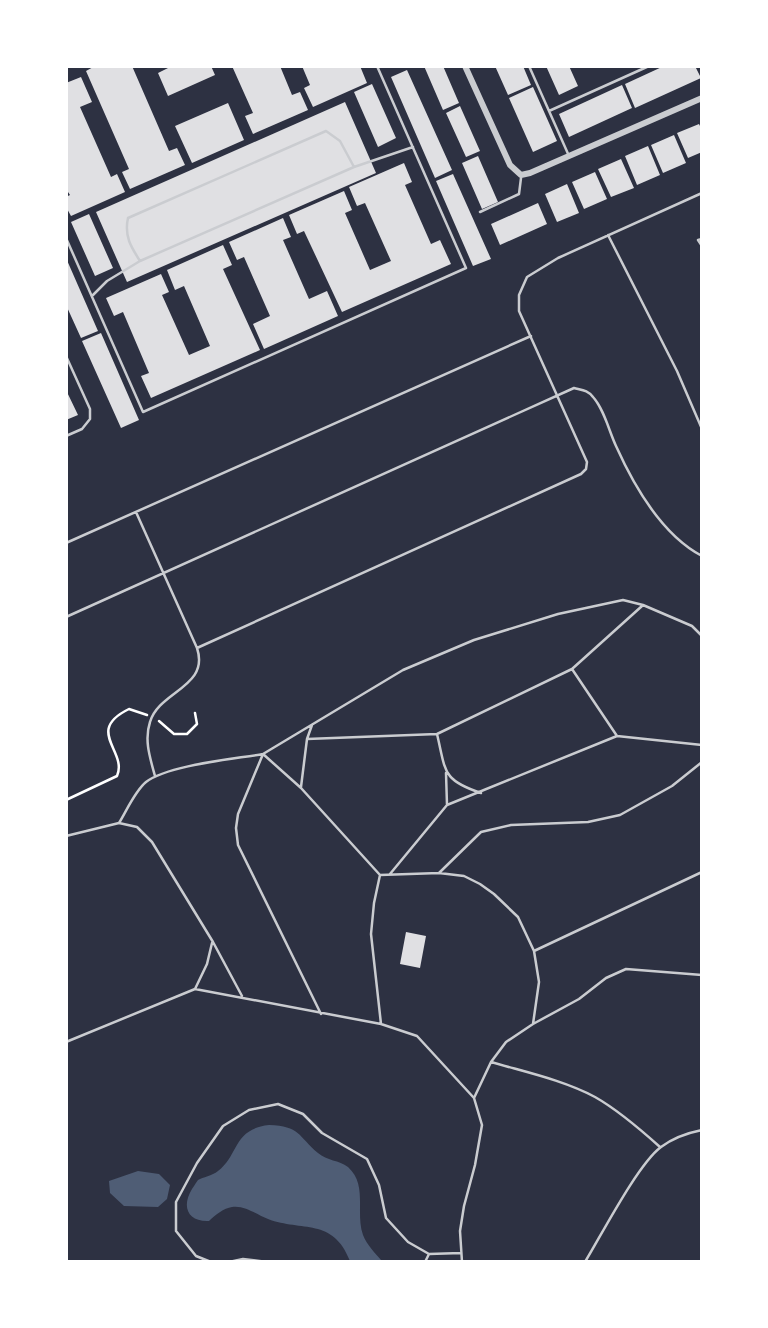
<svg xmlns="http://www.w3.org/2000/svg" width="768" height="1328" font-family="Mulish,sans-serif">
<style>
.water{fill:#4f5d75}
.building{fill:#e0e0e3}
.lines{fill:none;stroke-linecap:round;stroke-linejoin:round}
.path{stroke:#fff;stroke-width:2.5}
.service{stroke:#caccd0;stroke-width:2.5}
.minor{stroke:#caccd0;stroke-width:6}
</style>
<rect width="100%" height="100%" fill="#2d3142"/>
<path class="water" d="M269,1125C300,1126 298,1136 318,1153C327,1161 339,1160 348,1167C368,1185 355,1212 363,1235C367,1245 375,1253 382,1261H350C333,1217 302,1232 268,1219C257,1215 245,1205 232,1207C224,1208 215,1215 209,1221C188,1222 181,1207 192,1189C193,1188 197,1181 198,1180C203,1177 212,1176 218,1171C239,1155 233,1129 269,1125Z
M138,1171L159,1174L170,1185L167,1199L158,1207L124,1206L110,1193L109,1181Z"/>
<path class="building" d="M95,66H132L169,151L177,148L185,165L130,189L122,172L129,169L86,71Z
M172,66H211L215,75L168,96L158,73Z
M232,66H280L292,95L300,92L308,110L253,134L245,116L253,113Z
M302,66H360L367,83L313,107L304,88L310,85Z
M424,66H443L459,103L443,110Z
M495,66H523L531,85L508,95Z
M546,66H569L578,86L559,95Z
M664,66H695L701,78L635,108L625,84Z
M407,70L452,170L435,178L391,77Z
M81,77L92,102L80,107L111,177L117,174L125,192L71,216L66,207V197L70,195L66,189V83Z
M372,84L396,138L378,147L354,92Z
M622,85L632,108L569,137L559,114Z
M533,87L557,141L533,152L509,98Z
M345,102L376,173L127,282L96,212Z
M228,103L244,140L192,163L175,126Z
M460,106L480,151L466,157L446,113Z
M699,124L702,130V152L688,158L677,133Z
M674,135L686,163L663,173L651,145Z
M648,146L660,175L637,185L625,156Z
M478,156L498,202L482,209L462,163Z
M621,159L634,188L611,197L598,169Z
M404,163L412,182L405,185L431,244L440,240L451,264L342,312L304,231L297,234L289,215L344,191L352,210L345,213L370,270L391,261L365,203L357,206L349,187Z
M595,172L607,199L584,209L572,182Z
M453,174L491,259L473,266L436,181Z
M567,184L579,213L557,222L545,194Z
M538,203L547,224L500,245L491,224Z
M89,214L113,268L95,276L71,222Z
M283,218L291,237L283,240L309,299L327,291L338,316L264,349L253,324L270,316L244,257L237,260L229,242Z
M223,245L232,265L223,269L260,350L151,398L141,376L149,373L123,312L114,316L106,298L161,274L169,292L162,295L189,355L210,346L184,286L175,290L167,270Z
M66,258L98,331L81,338L66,305Z
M101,333L139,420L121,428L82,341Z
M66,390L78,415L66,420Z
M406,932L426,936L420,968L400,964Z"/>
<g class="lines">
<path class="path" d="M159,721L174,734H187L197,724L195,713
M66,800L117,776C128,751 84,731 129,709L147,715"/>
<path class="service" d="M529,66L569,156
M549,111L649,66
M354,167L340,141L326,131L128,218C124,236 131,247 140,261L354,167L413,147
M480,212L519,194L521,178
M608,235L677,371L702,429
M66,238L143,412L466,268L377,66
M702,239L698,240L702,246
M92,296L107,281L140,261
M66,356L90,409V419L82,429L66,436
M136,512L197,648L581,474L586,469L587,462L519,311V295L527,277L558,258L702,193
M66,543L531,336
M66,617L574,388C582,390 588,390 593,397C604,409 609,431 616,446C634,486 662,535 702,556
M572,669L617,736L702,745
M437,734C446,772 442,780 481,793
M307,739L437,734L572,669L642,606
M446,773L447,805
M155,776C150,758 144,740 150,722C159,691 210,687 197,648
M301,787L307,739L312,725
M66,836L119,823
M439,873L481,832L511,825L588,822L620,815L672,786L702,762
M390,874L447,805L617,736
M380,875L374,903L371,934L381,1024
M534,951L702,872
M195,989L207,964L212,943
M242,996L213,942L152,842L137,827L119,823C127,810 135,791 146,782C168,765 235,759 263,754L301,788L380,875L439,873L464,876L480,884L494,894L518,917L534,951L539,982L533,1024
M321,1014L238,845L236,828L238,814L263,754L403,670L474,640L558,614L623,600L643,605L692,626L702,636
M66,1042L195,989L381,1024L417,1036L474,1098
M491,1062C525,1072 563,1080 595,1097C618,1110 640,1129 660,1147
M211,1262L196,1256L176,1231V1202L197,1163L223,1126L249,1110L278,1104L303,1114L322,1133L367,1159L379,1185L386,1218L408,1242L429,1254L461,1253
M229,1262L243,1259L267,1262
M425,1262L429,1254
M462,1262L460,1231L464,1206L475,1165L482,1125L474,1098L491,1062L506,1042L533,1024L579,999L606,978L626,969L702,975
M585,1262C602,1234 638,1164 661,1147C673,1138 687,1133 702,1130"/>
<path class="minor" d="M465,66L510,165L521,175L530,173L702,98"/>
</g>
<rect width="768" height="1328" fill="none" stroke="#ffffff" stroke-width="136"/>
</svg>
